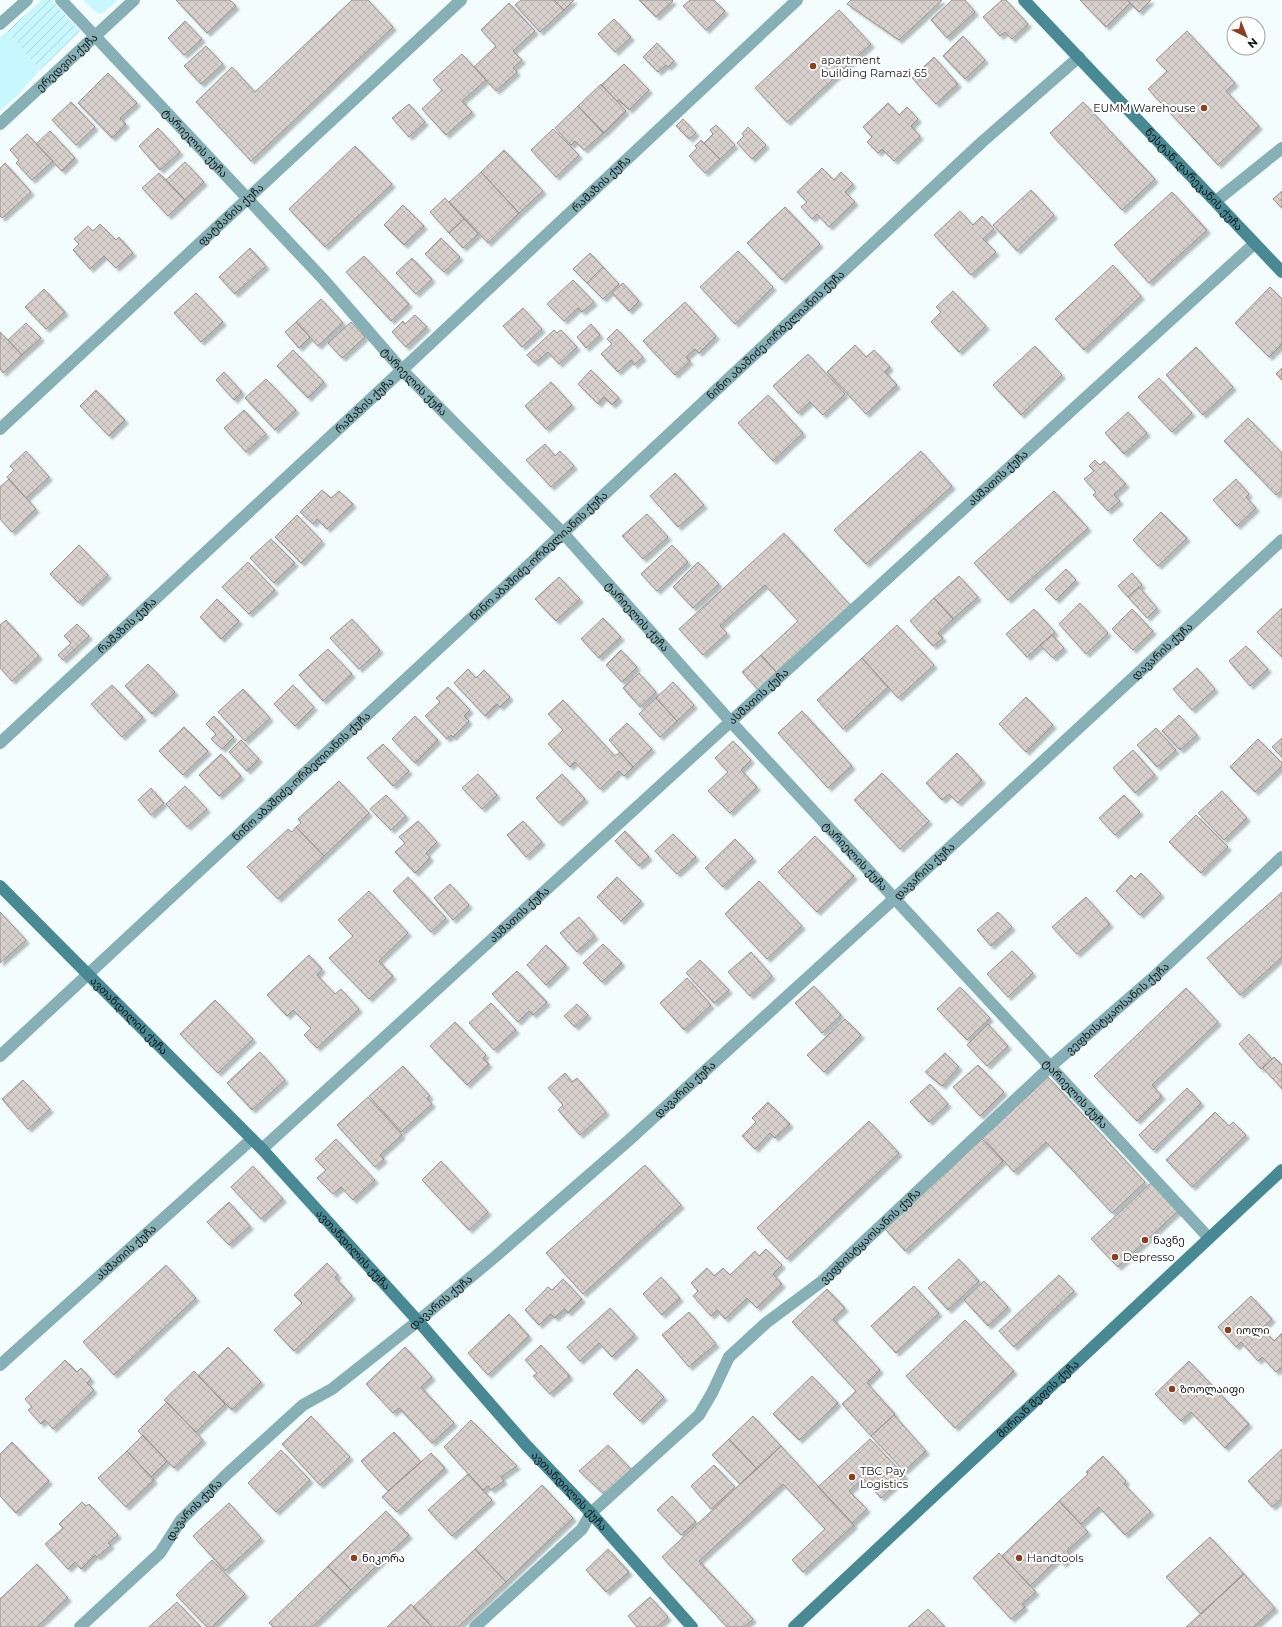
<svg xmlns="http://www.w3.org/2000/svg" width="1282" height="1627" font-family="Montserrat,'Noto Sans Georgian',sans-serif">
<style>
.grass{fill:#c9f7ff}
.garden{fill:url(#garden-furrows)}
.building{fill:url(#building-cross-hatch);stroke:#97908d;filter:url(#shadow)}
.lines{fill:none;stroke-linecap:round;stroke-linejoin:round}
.street{stroke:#86afb6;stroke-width:12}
.secondary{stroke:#498994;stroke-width:12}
.poi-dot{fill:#883f22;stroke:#fff;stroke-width:1.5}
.labels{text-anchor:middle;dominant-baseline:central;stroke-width:4;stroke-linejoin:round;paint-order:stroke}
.poi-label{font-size:11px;fill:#131617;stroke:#fff;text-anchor:start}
.street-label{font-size:11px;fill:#131617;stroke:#fff}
</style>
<defs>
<pattern id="garden-furrows" width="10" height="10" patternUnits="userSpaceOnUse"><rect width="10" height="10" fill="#c9f7ff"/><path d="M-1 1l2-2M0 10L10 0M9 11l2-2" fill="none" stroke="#acd3da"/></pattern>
<pattern id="building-cross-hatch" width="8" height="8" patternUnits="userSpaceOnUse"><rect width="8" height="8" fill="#d7d0cd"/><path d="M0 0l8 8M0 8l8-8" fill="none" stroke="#b8b2af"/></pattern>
<filter id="shadow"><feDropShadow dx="3.5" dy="3.5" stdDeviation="1" flood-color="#0004"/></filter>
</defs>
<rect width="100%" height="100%" fill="#f4fdfe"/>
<path class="grass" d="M83,0H118L102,14L96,12Z
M7,31L40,70L18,95L0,111V37Z"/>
<path class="garden" d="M42,0H52L80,31L40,70L7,31Z"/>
<path class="building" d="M176,0H230L236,6L207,33Z
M352,0H368L393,27L251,161L196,102L232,67L255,92Z
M521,0H554L564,10L540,32L515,5Z
M554,0H574L564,10Z
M639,0H672L673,1L656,17Z
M690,0H714L725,11L706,30L683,6Z
M851,0H942L899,40L847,4Z
M952,0H965L975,12L947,38L931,20Z
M1002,0H1006L1028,24L1012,39L1005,32L1000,36L983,17Z
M1080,0H1127L1130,3L1106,27Z
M1127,0H1151L1139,12Z
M509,3L535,31L513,51L522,60L513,68L517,72L496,91L474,67L496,46L481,30Z
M839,10L871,44L787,122L755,88Z
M614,19L631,37L615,52L598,34Z
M185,21L202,39L184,55L168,38Z
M1187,31L1235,83L1226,91L1259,126L1218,165L1148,89L1167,71L1156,60Z
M963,36L985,60L965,79L943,56Z
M657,43L674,61L668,67L666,65L658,72L643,57Z
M206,46L223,64L201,84L184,66Z
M462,54L486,80L462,101L472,112L446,135L422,109L442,90L433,80Z
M934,57L958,84L936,104L912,78Z
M624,64L649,90L629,110L619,100L617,101L601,85Z
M108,73L137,103L120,118L126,124L112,138L78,103Z
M601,84L626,111L604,133L578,106Z
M71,102L95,127L76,145L52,120Z
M1083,102L1155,179L1122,210L1050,133Z
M888,103L899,115L907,107L918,119L911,126L920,136L894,161L882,149L878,153L867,142L872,137L863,127Z
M409,104L425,122L409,137L392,118Z
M578,106L603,133L584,150L575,141L571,145L555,128Z
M683,119L696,133L689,139L676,126Z
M716,125L735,145L720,159L704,143L713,134L710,130Z
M748,127L766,145L752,159L737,143L744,136L742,134Z
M158,128L180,152L160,170L139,146Z
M553,129L579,155L556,177L531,150Z
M50,131L75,158L62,171L36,144Z
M27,134L53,161L32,180L16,163L19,160L10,150Z
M701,140L720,159L705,173L689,156L697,148L695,146Z
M355,146L392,184L325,247L289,209Z
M504,150L543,191L519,213L481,172Z
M185,162L204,182L185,200L166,180Z
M5,163L31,192L2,218L0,216V168Z
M822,168L834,180L841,172L853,184L845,192L855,202L829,227L817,214L812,219L801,207L807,202L797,192Z
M481,172L519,213L488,243L449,202Z
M159,173L185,200L168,216L142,188Z
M1031,190L1054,215L1017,251L993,225Z
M1282,191V208L1273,199Z
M1172,192L1207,230L1149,283L1114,245Z
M445,198L464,219L449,233L430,212Z
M403,205L424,226L404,245L384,225Z
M785,207L820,244L782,280L747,243Z
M960,211L973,225L982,216L994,229L983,239L996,252L971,275L934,235Z
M464,219L478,234L463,248L449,233Z
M100,224L116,240L119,237L133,253L116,268L104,256L90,269L73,250L79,244L74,239L88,226L93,231Z
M441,238L460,257L444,272L425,254Z
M250,248L266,266L235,294L219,277Z
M738,251L773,287L735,324L700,287Z
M590,253L603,267L587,283L573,269Z
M364,256L409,304L391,321L346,272Z
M412,258L432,279L416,294L396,273Z
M1113,265L1141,296L1084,350L1055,319Z
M603,267L619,284L603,299L587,283Z
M573,280L594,302L582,312L578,308L564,321L547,304Z
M623,283L639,301L629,311L612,293Z
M1270,287L1282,299V344L1269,357L1235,323Z
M44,289L65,312L46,329L25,307Z
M953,291L986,326L959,352L931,322L941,312L936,307Z
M196,293L223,322L201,342L174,313Z
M321,299L343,323L318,346L296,322Z
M685,302L716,336L699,353L695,349L686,357L690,361L675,375L643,341Z
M523,308L542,329L522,347L503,326Z
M415,315L427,327L406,347L392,332L403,321L405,324Z
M296,322L310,337L299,348L285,332Z
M351,322L365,337L342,358L328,343Z
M26,323L41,338L22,355L8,340Z
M591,324L600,335L586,348L577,337Z
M617,329L643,357L634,365L631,360L618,372L601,354L612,344L607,339Z
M554,330L557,333L561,330L577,347L559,364L548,352L535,363L527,355Z
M0,332L22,355L3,373L0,369Z
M855,345L866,357L874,350L890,367L885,372L897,385L866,414L827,372Z
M1035,346L1062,375L1021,415L993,385Z
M1196,347L1233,387L1203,415L1166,375Z
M293,350L324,382L308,398L277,366Z
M808,354L845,394L823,415L810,402L798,413L773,386Z
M1282,368V380L1276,374Z
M591,370L619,398L612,405L604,397L598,404L578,384Z
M224,372L242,392L234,400L216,380Z
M1159,378L1192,413L1172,432L1138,397Z
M266,379L296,410L275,430L245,398Z
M551,382L572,405L546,429L525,406Z
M96,390L125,420L109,436L80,406Z
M768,395L803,433L773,461L738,423Z
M244,410L266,434L246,452L224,428Z
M1128,412L1147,433L1124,454L1105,433Z
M1248,418L1282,453V490L1276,495L1224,441Z
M545,444L555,456L560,451L574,466L551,487L526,460Z
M26,451L49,477L26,498L7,477L14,470L10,466Z
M921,451L952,486L866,564L834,530Z
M1095,460L1100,465L1104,461L1126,484L1114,495L1120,501L1108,511L1093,495L1096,492L1084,479L1094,471L1089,466Z
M675,473L704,505L678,527L650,496Z
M9,479L36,509L12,532L0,519V487Z
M1236,479L1249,494L1246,497L1256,508L1237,526L1213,500Z
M322,490L331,498L339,491L353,504L327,529L317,519L313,524L300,512Z
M1054,491L1088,528L1008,600L974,563Z
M1161,512L1187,538L1158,566L1133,540Z
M647,514L668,537L643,559L622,536Z
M297,515L322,541L301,563L275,537Z
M784,533L852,607L778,674L761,655L798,621L765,585L720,626L727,633L703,655L679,629Z
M271,539L295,563L274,583L250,558Z
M79,545L108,575L79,603L50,574Z
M672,545L688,562L657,591L641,574Z
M248,562L275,590L249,614L222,587Z
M698,562L719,584L693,608L673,587Z
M1066,569L1076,580L1056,600L1045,589Z
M1132,573L1142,585L1128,597L1118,586Z
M959,576L978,597L953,619L934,598Z
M559,577L580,599L556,621L535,599Z
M1139,587L1157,608L1147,618L1128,597Z
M934,598L953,619L938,633L943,638L933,646L910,621Z
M217,599L239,621L221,639L200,617Z
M1080,603L1108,633L1086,654L1059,624Z
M1282,608V657L1257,632Z
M1034,609L1055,632L1027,657L1006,634Z
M1132,609L1153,631L1133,650L1112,629Z
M603,618L621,637L599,658L581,639Z
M352,619L380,650L359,669L330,638Z
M6,620L39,656L12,681L0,668V625Z
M77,624L89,636L63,660L58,655L71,643L64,636Z
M897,625L934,665L898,698L862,658Z
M1052,635L1064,648L1053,658L1040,645Z
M1246,646L1268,669L1250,686L1229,661Z
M328,649L352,674L323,701L299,675Z
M621,650L637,667L622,682L606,665Z
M761,655L778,674L759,691L742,672Z
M862,658L888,687L843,729L817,700Z
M148,664L175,692L152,714L125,686Z
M1197,668L1215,689L1192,710L1173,689Z
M468,669L476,678L484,670L510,697L500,707L497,704L485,716L454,683Z
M639,673L656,692L640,707L623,688Z
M673,682L694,705L677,721L656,698Z
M112,685L143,717L122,737L91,704Z
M293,685L314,707L295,726L274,704Z
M448,687L470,710L464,716L469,721L453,737L451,735L447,739L425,716L440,702L436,698Z
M243,689L270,718L245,741L218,712Z
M1026,697L1053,725L1026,752L999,724Z
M656,698L677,721L660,737L639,714Z
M563,700L615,756L620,752L633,767L624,776L619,771L600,789L575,762L570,767L548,744L563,730L548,714Z
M802,711L852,766L828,788L778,733Z
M1179,715L1197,735L1180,750L1162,731Z
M214,716L234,737L222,749L211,739L216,734L206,724Z
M415,716L438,740L415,763L392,739Z
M627,723L652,749L633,767L609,740Z
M184,727L208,751L183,775L159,751Z
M1156,728L1176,750L1157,767L1137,745Z
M1282,738V757L1272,747Z
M1258,739L1282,763V766L1255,792L1230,767Z
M241,740L259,759L247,771L229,752Z
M733,741L751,760L741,770L757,787L730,813L708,791L728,772L715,758Z
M383,744L409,771L393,786L367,758Z
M1133,750L1155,775L1135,793L1113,768Z
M957,753L982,780L958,803L949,794L942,800L926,783Z
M221,754L241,776L219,796L199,775Z
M882,773L929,821L900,849L854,800Z
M478,774L497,795L482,809L462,788Z
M562,774L585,799L559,823L536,798Z
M339,781L369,813L324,856L296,827L301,823L298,819Z
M185,786L207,809L187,827L166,804Z
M151,788L164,803L151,815L138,800Z
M1222,791L1247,818L1224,840L1198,813Z
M386,795L406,816L391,830L370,809Z
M1124,795L1140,812L1115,835L1099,818Z
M1196,815L1228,847L1201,873L1169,842Z
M418,821L437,842L426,853L430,858L415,873L395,852L405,843L399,837Z
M523,821L542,842L526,857L507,835Z
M296,827L324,856L278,899L247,867L288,829L292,832Z
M625,831L649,857L639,866L615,841Z
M673,834L696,857L677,874L655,851Z
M815,836L854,876L817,912L778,872Z
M735,839L753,858L723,887L705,868Z
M1141,873L1161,894L1140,915L1116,891L1131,875L1135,879Z
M408,877L446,918L431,932L393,891Z
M617,877L641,901L621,921L597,897Z
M759,881L802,926L767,959L725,914Z
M450,884L469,905L453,920L434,898Z
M369,891L408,933L379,961L393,976L369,999L329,958L353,936L338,920Z
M1282,892V957L1240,995L1207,958Z
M1086,897L1110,924L1077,954L1052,927Z
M0,912L26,940L0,963Z
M998,912L1012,927L991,946L977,930Z
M579,917L595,936L577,952L560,933Z
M603,944L622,963L602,982L583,963Z
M546,945L566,965L546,985L527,965Z
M1012,951L1033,973L1008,997L987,974Z
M751,952L772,976L750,996L728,972Z
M309,955L322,969L317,975L335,994L341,989L359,1009L317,1048L304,1035L311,1028L293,1010L287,1016L267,995Z
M700,960L729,990L714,1003L686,973Z
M517,971L547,1002L533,1015L529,1011L518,1022L492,994Z
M687,978L711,1005L684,1030L660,1003Z
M814,986L841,1015L822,1033L795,1003Z
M960,987L990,1018L967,1040L937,1009Z
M1186,988L1218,1022L1152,1085L1162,1096L1137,1121L1094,1076Z
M215,1000L253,1039L218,1073L180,1034Z
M491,1003L516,1030L494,1050L469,1023Z
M577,1004L588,1015L575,1027L564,1016Z
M845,1019L861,1035L824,1072L807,1055Z
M455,1022L486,1055L483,1058L489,1064L467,1085L430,1046Z
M988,1024L1008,1046L987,1066L967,1045Z
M1249,1034L1272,1059L1261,1069L1239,1044Z
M260,1052L285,1080L252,1110L227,1083Z
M945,1053L959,1067L942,1086L925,1072Z
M1274,1057L1282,1065V1089L1263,1068Z
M978,1065L1004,1092L980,1116L953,1087Z
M403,1066L430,1096L427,1098L432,1104L401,1132L369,1096Z
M565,1073L572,1082L577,1078L606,1112L580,1135L558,1110L563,1105L548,1088Z
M1048,1077L1145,1182L1112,1213L1046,1142L1014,1172L983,1138Z
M23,1080L50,1109L28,1129L2,1099Z
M930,1084L948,1104L929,1122L910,1102Z
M1187,1088L1201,1103L1153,1150L1139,1135Z
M368,1097L402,1135L380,1155L384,1159L375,1167L337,1125Z
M768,1102L790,1124L775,1138L770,1133L755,1149L742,1136L756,1122L752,1118Z
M1215,1112L1229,1126L1233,1122L1246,1135L1192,1187L1166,1160Z
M869,1121L899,1153L787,1259L757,1228Z
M336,1139L375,1180L353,1200L341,1187L333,1194L317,1178L326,1170L315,1159Z
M982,1139L1003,1161L905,1251L885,1229Z
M441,1161L488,1212L469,1230L422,1180Z
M645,1165L681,1205L583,1294L546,1253Z
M253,1166L283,1199L261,1219L231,1187Z
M1153,1181L1180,1209L1118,1267L1091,1239Z
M229,1202L250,1226L229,1245L207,1222Z
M766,1249L782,1265L773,1274L782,1284L757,1308L747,1298L725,1319L717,1310L711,1316L693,1296L698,1291L691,1283L707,1268L714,1276L723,1268L730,1275L755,1251L759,1256Z
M959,1259L979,1281L948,1310L928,1288Z
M327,1263L338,1275L335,1277L352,1296L294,1351L274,1330L302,1303L294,1295Z
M166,1265L196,1298L114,1375L83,1342Z
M1059,1275L1074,1291L1014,1347L999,1331Z
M661,1277L680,1298L662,1315L643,1294Z
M563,1279L582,1299L568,1313L565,1309L555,1318L551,1314L539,1325L525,1310L548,1287L552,1290Z
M984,1281L1008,1307L988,1326L964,1300Z
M914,1286L939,1313L896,1353L871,1326Z
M827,1289L845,1308L833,1319L880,1370L867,1383L895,1414L871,1436L842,1404L856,1391L792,1322Z
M1251,1296L1272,1319L1262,1328L1274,1341L1282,1333V1369L1280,1368L1276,1372L1262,1357L1258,1361L1241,1342L1236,1347L1218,1327Z
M610,1308L635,1335L612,1357L599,1343L580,1361L567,1347Z
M689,1312L716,1344L689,1367L662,1335Z
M509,1314L529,1336L488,1375L468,1353Z
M965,1320L1014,1371L955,1428L906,1376Z
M541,1345L570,1376L550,1394L533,1376L537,1373L525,1360Z
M228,1347L261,1382L232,1410L198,1376Z
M405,1347L432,1377L421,1387L454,1423L432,1443L399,1408L393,1413L366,1384Z
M65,1360L77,1372L81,1368L91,1379L87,1383L94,1390L53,1429L45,1420L41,1424L28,1410L32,1407L25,1399Z
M1189,1361L1249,1424L1225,1448L1191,1412L1181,1421L1155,1394Z
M637,1369L664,1397L640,1421L613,1394Z
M194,1371L225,1404L196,1432L164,1400Z
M812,1376L838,1403L799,1440L773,1414Z
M167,1402L203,1440L174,1468L138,1431Z
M894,1415L926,1451L904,1471L871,1436Z
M311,1416L350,1457L320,1485L282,1444Z
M753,1416L781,1446L757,1469L729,1439Z
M471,1420L517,1466L501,1477L504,1481L491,1490L488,1486L483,1490L444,1447Z
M394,1432L421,1462L388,1491L361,1461Z
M143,1435L167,1461L151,1477L127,1451Z
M729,1439L757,1469L740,1484L712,1455Z
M870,1439L905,1476L881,1498L863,1478L849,1491L867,1509L852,1523L818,1487Z
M12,1442L49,1481L16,1513L0,1496V1454Z
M608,1445L634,1472L605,1495L579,1471Z
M781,1446L854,1525L803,1572L792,1560L825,1529L783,1484L699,1561L753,1619L744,1627H727L662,1557Z
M1282,1449V1498L1272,1507L1248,1481Z
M281,1450L310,1480L276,1512L248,1483Z
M127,1451L154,1480L126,1507L98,1478Z
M431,1453L445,1468L397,1512L382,1497Z
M1103,1456L1126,1481L1124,1484L1151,1512L1125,1535L1099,1507L1081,1524L1059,1501L1088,1474L1086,1472Z
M714,1465L735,1487L711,1509L691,1486Z
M468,1474L492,1500L452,1536L428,1510Z
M542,1485L573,1518L506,1582L475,1549Z
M672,1496L696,1522L681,1535L657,1510Z
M1059,1501L1088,1532L1067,1551L1071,1556L1063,1564L1058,1559L1030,1586L1002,1556Z
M82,1502L86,1506L89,1504L118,1535L108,1543L111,1545L97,1557L95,1555L81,1569L75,1562L68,1569L45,1544L63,1528L59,1524Z
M229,1503L261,1538L225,1571L193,1536Z
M386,1511L409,1535L351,1590L328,1566Z
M1210,1537L1244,1574L1201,1614L1166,1577Z
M475,1549L506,1582L458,1627H432L413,1607Z
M608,1549L629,1572L606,1592L586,1570Z
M999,1553L1036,1592L1022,1604L1025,1607L1011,1619L973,1578Z
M212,1560L245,1594L212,1627H207L176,1595Z
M37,1564L68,1598L37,1627H0V1599Z
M328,1566L351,1590L312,1627H273L269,1623Z
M1244,1574L1275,1608L1254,1627H1186Z
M650,1597L668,1617L657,1627H637L628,1616Z
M177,1602L201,1627H149Z
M411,1604L432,1627H387Z
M928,1609L945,1627H908Z"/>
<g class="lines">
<g class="street">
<path id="s1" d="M61,0L324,280L402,370L563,533L731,722L1209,1238"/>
<path d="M0,24L27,0"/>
<path id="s2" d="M0,124L134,0"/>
<path d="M1216,201L1282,148"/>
<path id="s3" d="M0,429L461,0"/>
<path id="s4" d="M0,743L402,370L797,0"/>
<path id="s5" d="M0,1056L563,533L982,142L1079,57"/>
<path id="s6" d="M262,1149L1254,244"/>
<path id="s7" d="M0,1365L252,1139"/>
<path id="s8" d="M80,1627L160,1553L181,1520L227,1474L303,1405L332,1389L418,1321L496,1256L628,1141L895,898L1282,540"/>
<path id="s9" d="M475,1627L582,1529L591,1513L699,1415L712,1393L729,1357L766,1323L821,1282L1051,1066L1156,975L1282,857"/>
</g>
<g class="secondary">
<path id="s10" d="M1024,0L1282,272"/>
<path id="s11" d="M0,886L262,1149L418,1321L526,1445L591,1513L692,1627"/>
<path id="s12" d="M794,1627L1282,1170"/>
</g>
</g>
<g class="poi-dot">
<circle cx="813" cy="66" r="4"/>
<circle cx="1204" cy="108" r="4"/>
<circle cx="1145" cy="1240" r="4"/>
<circle cx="1115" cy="1257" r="4"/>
<circle cx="1228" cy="1330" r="4"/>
<circle cx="1172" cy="1389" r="4"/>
<circle cx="852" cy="1477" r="4"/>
<circle cx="354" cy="1558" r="4"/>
<circle cx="1019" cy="1558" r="4"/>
</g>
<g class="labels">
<g class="poi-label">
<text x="821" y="60">apartment<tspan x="821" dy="13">building Ramazi 65</tspan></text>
<text x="1196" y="108" text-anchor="end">EUMM Warehouse</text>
<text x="1153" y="1240">ნავნე</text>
<text x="1123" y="1257">Depresso</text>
<text x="1236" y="1330">იოლი</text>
<text x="1180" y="1389">ზოოლაიფი</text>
<text x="860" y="1471">TBC Pay<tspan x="860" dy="13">Logistics</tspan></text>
<text x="362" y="1558">ნიკორა</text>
<text x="1027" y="1558">Handtools</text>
</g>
<g class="street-label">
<text stroke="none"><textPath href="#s2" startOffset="91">ერედვის ქუჩა</textPath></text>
<text stroke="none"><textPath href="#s1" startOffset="196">ტარიელის ქუჩა</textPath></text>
<text stroke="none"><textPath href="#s10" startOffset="247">ნესტან-დარეჯანის ქუჩა</textPath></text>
<text stroke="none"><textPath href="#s4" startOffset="821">რამაზის ქუჩა</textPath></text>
<text stroke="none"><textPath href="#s3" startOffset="315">ფატმანის ქუჩა</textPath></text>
<text stroke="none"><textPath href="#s5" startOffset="1059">ნინო აბაშიძე-ორბელიანის ქუჩა</textPath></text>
<text stroke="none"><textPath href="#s1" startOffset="520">ტარიელის ქუჩა</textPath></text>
<text stroke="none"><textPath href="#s4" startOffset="497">რამაზის ქუჩა</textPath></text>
<text stroke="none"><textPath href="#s6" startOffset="996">ასმათის ქუჩა</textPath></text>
<text stroke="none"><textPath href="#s5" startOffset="735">ნინო აბაშიძე-ორბელიანის ქუჩა</textPath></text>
<text stroke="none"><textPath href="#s1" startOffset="844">ტარიელის ქუჩა</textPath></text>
<text stroke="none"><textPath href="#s4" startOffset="173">რამაზის ქუჩა</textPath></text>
<text stroke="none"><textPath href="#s8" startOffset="1460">დავარის ქუჩა</textPath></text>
<text stroke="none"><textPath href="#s6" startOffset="672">ასმათის ქუჩა</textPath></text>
<text stroke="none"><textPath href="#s5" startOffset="411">ნინო აბაშიძე-ორბელიანის ქუჩა</textPath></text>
<text stroke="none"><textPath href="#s1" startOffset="1168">ტარიელის ქუჩა</textPath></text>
<text stroke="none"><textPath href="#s8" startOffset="1136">დავარის ქუჩა</textPath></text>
<text stroke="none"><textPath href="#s6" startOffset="348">ასმათის ქუჩა</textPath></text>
<text stroke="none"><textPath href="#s9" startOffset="897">ვეფხისტყაოსანის ქუჩა</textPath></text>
<text stroke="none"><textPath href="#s11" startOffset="183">ავთანდილის ქუჩა</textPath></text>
<text stroke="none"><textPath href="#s8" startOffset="812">დავარის ქუჩა</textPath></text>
<text stroke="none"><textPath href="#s1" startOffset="1492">ტარიელის ქუჩა</textPath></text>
<text stroke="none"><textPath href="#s9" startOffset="561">ვეფხისტყაოსანის ქუჩა</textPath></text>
<text stroke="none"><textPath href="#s11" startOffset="507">ავთანდილის ქუჩა</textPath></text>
<text stroke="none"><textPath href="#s7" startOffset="169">ასმათის ქუჩა</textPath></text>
<text stroke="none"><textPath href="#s8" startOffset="488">დავარის ქუჩა</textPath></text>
<text stroke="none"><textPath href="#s12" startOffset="334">მირიან მეფის ქუჩა</textPath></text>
<text stroke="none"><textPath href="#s11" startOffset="831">ავთანდილის ქუჩა</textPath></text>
<text stroke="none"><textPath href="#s8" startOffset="164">დავარის ქუჩა</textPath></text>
</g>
</g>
<g transform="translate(1246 36) rotate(137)"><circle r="19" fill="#ffffff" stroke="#a1a2a2"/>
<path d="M0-3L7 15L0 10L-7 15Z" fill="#883f22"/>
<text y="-6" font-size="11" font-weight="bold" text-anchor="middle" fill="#131617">N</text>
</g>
</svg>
